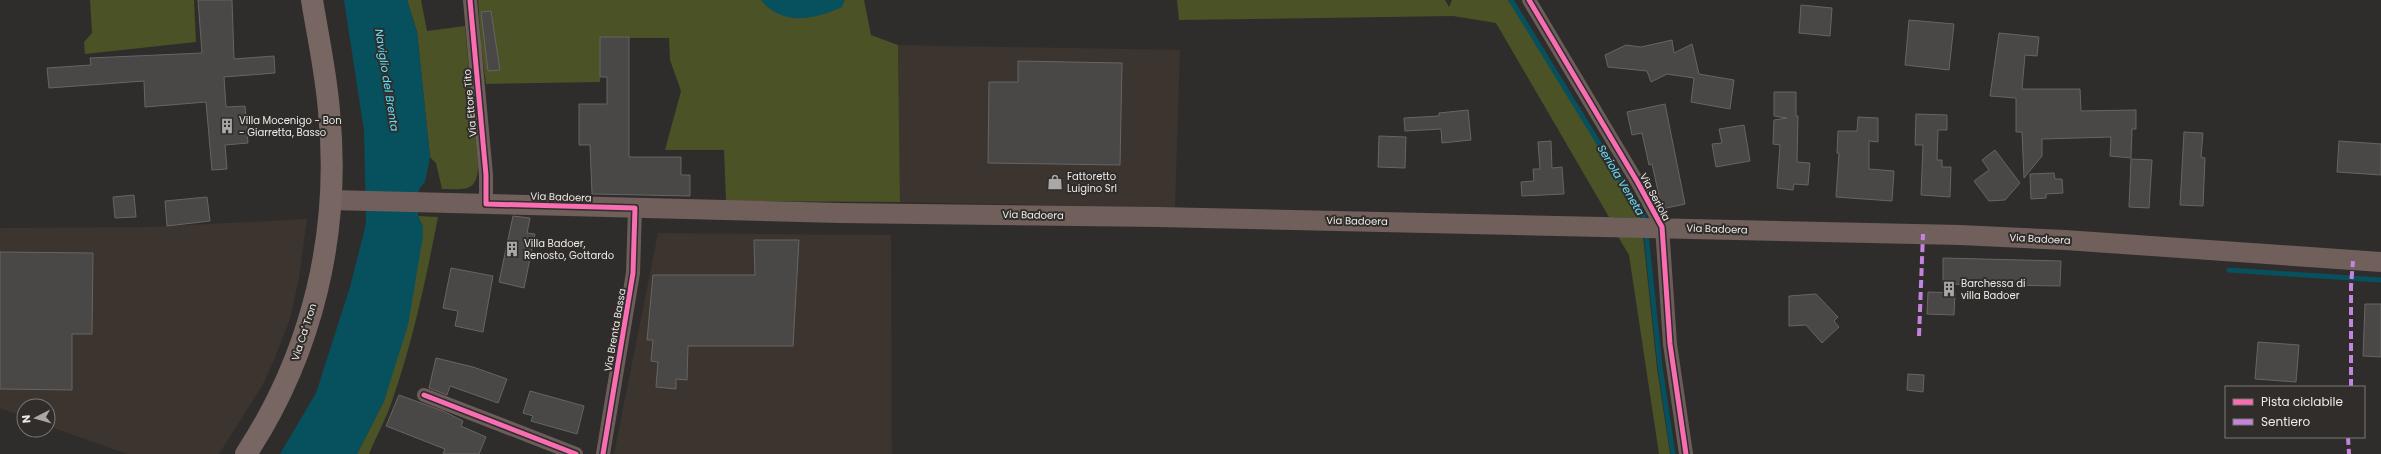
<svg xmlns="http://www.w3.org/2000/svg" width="2381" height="454" font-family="Poppins,sans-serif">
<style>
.built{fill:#3c342e}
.green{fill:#4b5225}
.water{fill:#07505e}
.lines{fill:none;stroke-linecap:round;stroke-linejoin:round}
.stream{stroke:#07505e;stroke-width:5}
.building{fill:#4a4847;stroke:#676564}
.minor{stroke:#6c5d5a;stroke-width:14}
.secondary{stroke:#705f5b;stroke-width:20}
.primary{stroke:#786662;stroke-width:22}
.quiet{stroke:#c483df;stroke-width:4;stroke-dasharray:8 4;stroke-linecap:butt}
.cycleway-casing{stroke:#302d2a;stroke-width:8}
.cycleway{stroke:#f96db3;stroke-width:5}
.labels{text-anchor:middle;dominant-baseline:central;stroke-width:4;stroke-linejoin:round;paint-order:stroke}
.street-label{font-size:10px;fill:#edebe9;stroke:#302d2a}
.poi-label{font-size:10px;fill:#edebe9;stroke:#302d2a;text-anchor:start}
.water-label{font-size:11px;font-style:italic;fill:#60e1ff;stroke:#302d2a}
</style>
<rect width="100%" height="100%" fill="#2f2d2b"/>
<path class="built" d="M898,45L1180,50L1175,208L900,202Z
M307,219L299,278L290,319L274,360L262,386L219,454H127L48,426V406H24V417L0,408V228L151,227Z
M658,233L891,235L892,454H614Z"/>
<path class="green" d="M90,0H194L196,42L85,54L84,42L92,33Z
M407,0H421L427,31L465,26L478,165C478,193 464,189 442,189L436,163L430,157L417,32Z
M478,0H864L871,35L898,45L900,202L726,201L724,150H665L681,91L670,60L669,38H601L600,82L486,84L481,47Z
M1177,0H1445L1449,7L1452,0H1508L1553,67L1634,205L1640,218L1609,217L1496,23L1453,16L1179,20Z
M418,216L438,217C426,279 413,341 392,401C386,419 376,437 369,454H357L384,401L423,227Z
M1617,235L1643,236L1657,368L1670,454H1659L1629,255Z"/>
<path class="water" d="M344,0H407L417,32L430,157L425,182L419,189L418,216L423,227V236L408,325L384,401L357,454H280L316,393L350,287L366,224L364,131Z
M761,0H845L842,7C816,19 782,27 761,0Z"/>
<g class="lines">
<path class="stream" d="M1511,0L1644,217L1645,225
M1646,233L1660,366L1673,454
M2229,270L2381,280"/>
</g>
<path class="building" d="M198,0H232L234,59L274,56L275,73L224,77L226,107L245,106L248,143L225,145L227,169L212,170L206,102L145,107L144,81L49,88L47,68L91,65L90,58L202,53Z
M1801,5L1832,8L1830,36L1799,33Z
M491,11L500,70L488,71L481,12Z
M1909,20L1954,24L1949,70L1905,65Z
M1999,33L2039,37L2037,56L2025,55L2022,89H2080L2081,111L2136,110V129H2132L2131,158L2110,156L2111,137L2042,139V156L2024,178L2022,132H2016V98L1990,96Z
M600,37H629V157H681V175H690V196L592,194L590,145H579V104H607V77H600Z
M1672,40L1674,53L1692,44L1699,74L1734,80L1730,109L1691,102L1694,78L1667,74L1651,82L1647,71L1608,67L1605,55L1626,45L1641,47Z
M1018,61L1122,63L1120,165L988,163L989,82H1018Z
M1774,92H1796V116H1798L1797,162L1810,163L1808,185L1794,184L1793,190L1777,188L1780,145L1773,144L1774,120L1787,118L1774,116Z
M1665,104L1685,204L1662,209L1652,164L1649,165L1642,133L1632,135L1627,112Z
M1468,110L1471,140L1442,143L1441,129L1405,131L1404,118L1439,116V113Z
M1916,114L1947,115V130H1938L1937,160H1942V167H1951L1950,197L1921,195L1923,145H1915Z
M1858,117L1878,118V142L1869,141V169L1894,171L1892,201L1836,197L1839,153H1837L1838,131H1857Z
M1744,125L1750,161L1716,167L1712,144L1722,143L1719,129Z
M2184,132L2203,133L2201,157L2205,158L2203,206L2180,205Z
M1379,136L1406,137L1405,168L1378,167Z
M1551,141L1552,168L1562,167L1564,194L1522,196L1521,182L1534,181L1533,169H1540L1538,142Z
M2339,141L2381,144V175L2337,172Z
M1995,150L2020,183L2005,200L1989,201L1974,181L1989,170L1982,160Z
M2131,159L2152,160L2149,208L2129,207Z
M2054,173L2055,179H2062L2063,193L2046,194V198L2031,199L2030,174Z
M134,195L136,217L115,218L113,197Z
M207,197L210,221L167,226L165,201Z
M513,216L530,218L527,233L535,234L524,288L499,282Z
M754,240H799L793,346H688L687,380L676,379V389L656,387L658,362L651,361L653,340H647L653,275H755Z
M0,252L93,253L92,334H72V390L0,389Z
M1943,258L2061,261L2060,286L1943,284Z
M451,268L493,276L483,332L455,326L458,311L443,308Z
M1928,292L1955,293L1954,315L1927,314Z
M1816,294L1838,317L1834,321L1839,327L1822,343L1806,325L1789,326V296Z
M2365,304H2381V357L2363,356Z
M2258,342L2299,345L2296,382L2255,379Z
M436,358L473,367L507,379L498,403L450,386L447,395L429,388Z
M1908,374L1924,375L1923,392L1907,390Z
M530,391L584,406L577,434L531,421L533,416L523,413Z
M399,395L443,411L463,421L461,426L486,437L479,454H443L445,449L386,426Z"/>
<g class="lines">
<path class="minor" d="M470,0L486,175V204
M1529,0L1638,183L1662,227L1670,344L1686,454
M424,395L576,454
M603,454L633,273L635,208"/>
<path class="secondary" d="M331,200L839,213L1158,217L1960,235L2065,240L2381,262"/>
<path class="primary" d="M246,454C313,352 341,232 329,111C326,73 318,37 312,0"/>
<path class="quiet" d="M1919,336L1923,234
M2351,387V286L2353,261
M2348,437L2349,454"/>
<defs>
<path id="cycleway" d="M470,0L486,175V204L635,208L633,273L603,454
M1529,0L1638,183L1662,227L1670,344L1686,454
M424,395L576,454"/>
</defs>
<use href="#cycleway" class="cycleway-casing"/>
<use href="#cycleway" class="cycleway"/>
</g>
<defs>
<symbol id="building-bare" viewBox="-9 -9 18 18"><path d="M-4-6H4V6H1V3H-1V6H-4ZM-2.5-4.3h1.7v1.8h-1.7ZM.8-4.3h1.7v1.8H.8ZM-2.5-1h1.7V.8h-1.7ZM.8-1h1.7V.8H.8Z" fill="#aaa8a6" stroke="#302d2a" stroke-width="2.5" paint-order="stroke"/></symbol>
<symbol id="shop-bare" viewBox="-9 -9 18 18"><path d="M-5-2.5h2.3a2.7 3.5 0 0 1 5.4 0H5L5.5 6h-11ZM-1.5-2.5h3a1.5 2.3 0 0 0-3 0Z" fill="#aaa8a6" stroke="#302d2a" stroke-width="2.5" paint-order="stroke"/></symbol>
</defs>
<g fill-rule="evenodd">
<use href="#building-bare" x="216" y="115" width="22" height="22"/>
<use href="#shop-bare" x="1044" y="171" width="22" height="22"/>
<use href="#building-bare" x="501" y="238" width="22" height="22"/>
<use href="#building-bare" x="1938" y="278" width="22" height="22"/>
</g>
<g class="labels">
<g class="street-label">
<text transform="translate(470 103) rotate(-95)">Via Ettore Tito</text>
<text transform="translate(561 197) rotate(2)">Via Badoera</text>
<text transform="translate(1655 197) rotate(62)">Via Seriola</text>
<text transform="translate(1033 215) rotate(1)">Via Badoera</text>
<text transform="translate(1357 221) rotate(1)">Via Badoera</text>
<text transform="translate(1717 229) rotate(2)">Via Badoera</text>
<text transform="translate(2040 239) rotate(3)">Via Badoera</text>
<text transform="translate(615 330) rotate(-80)">Via Brenta Bassa</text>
<text transform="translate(304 332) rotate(-72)">Via Ca' Tron</text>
</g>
<g class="poi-label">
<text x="239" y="120">Villa Mocenigo - Bon<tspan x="239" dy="12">- Giarretta, Basso</tspan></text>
<text x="1067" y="176">Fattoretto<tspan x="1067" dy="12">Luigino Srl</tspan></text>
<text x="524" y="243">Villa Badoer,<tspan x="524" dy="12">Renosto, Gottardo</tspan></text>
<text x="1961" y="283">Barchessa di<tspan x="1961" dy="12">villa Badoer</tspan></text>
</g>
<g class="water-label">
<text transform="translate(387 80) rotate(81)">Naviglio del Brenta</text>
<text transform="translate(1621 180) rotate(59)">Seriola Veneta</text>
</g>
</g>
<rect x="2225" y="386" width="140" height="52" fill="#302d2a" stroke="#7c7976"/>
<rect x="2233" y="399" width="20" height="6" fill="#f96db3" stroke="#7c7976"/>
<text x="2261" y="406" font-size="12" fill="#edebe9">Pista ciclabile</text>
<rect x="2233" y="419" width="20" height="6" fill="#c483df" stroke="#7c7976"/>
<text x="2261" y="426" font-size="12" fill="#edebe9">Sentiero</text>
<g transform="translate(36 418) rotate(264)"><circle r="19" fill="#302d2a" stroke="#7c7976"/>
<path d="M0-3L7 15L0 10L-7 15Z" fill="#aaa8a6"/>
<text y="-6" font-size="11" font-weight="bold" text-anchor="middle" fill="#edebe9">N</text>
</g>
</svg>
